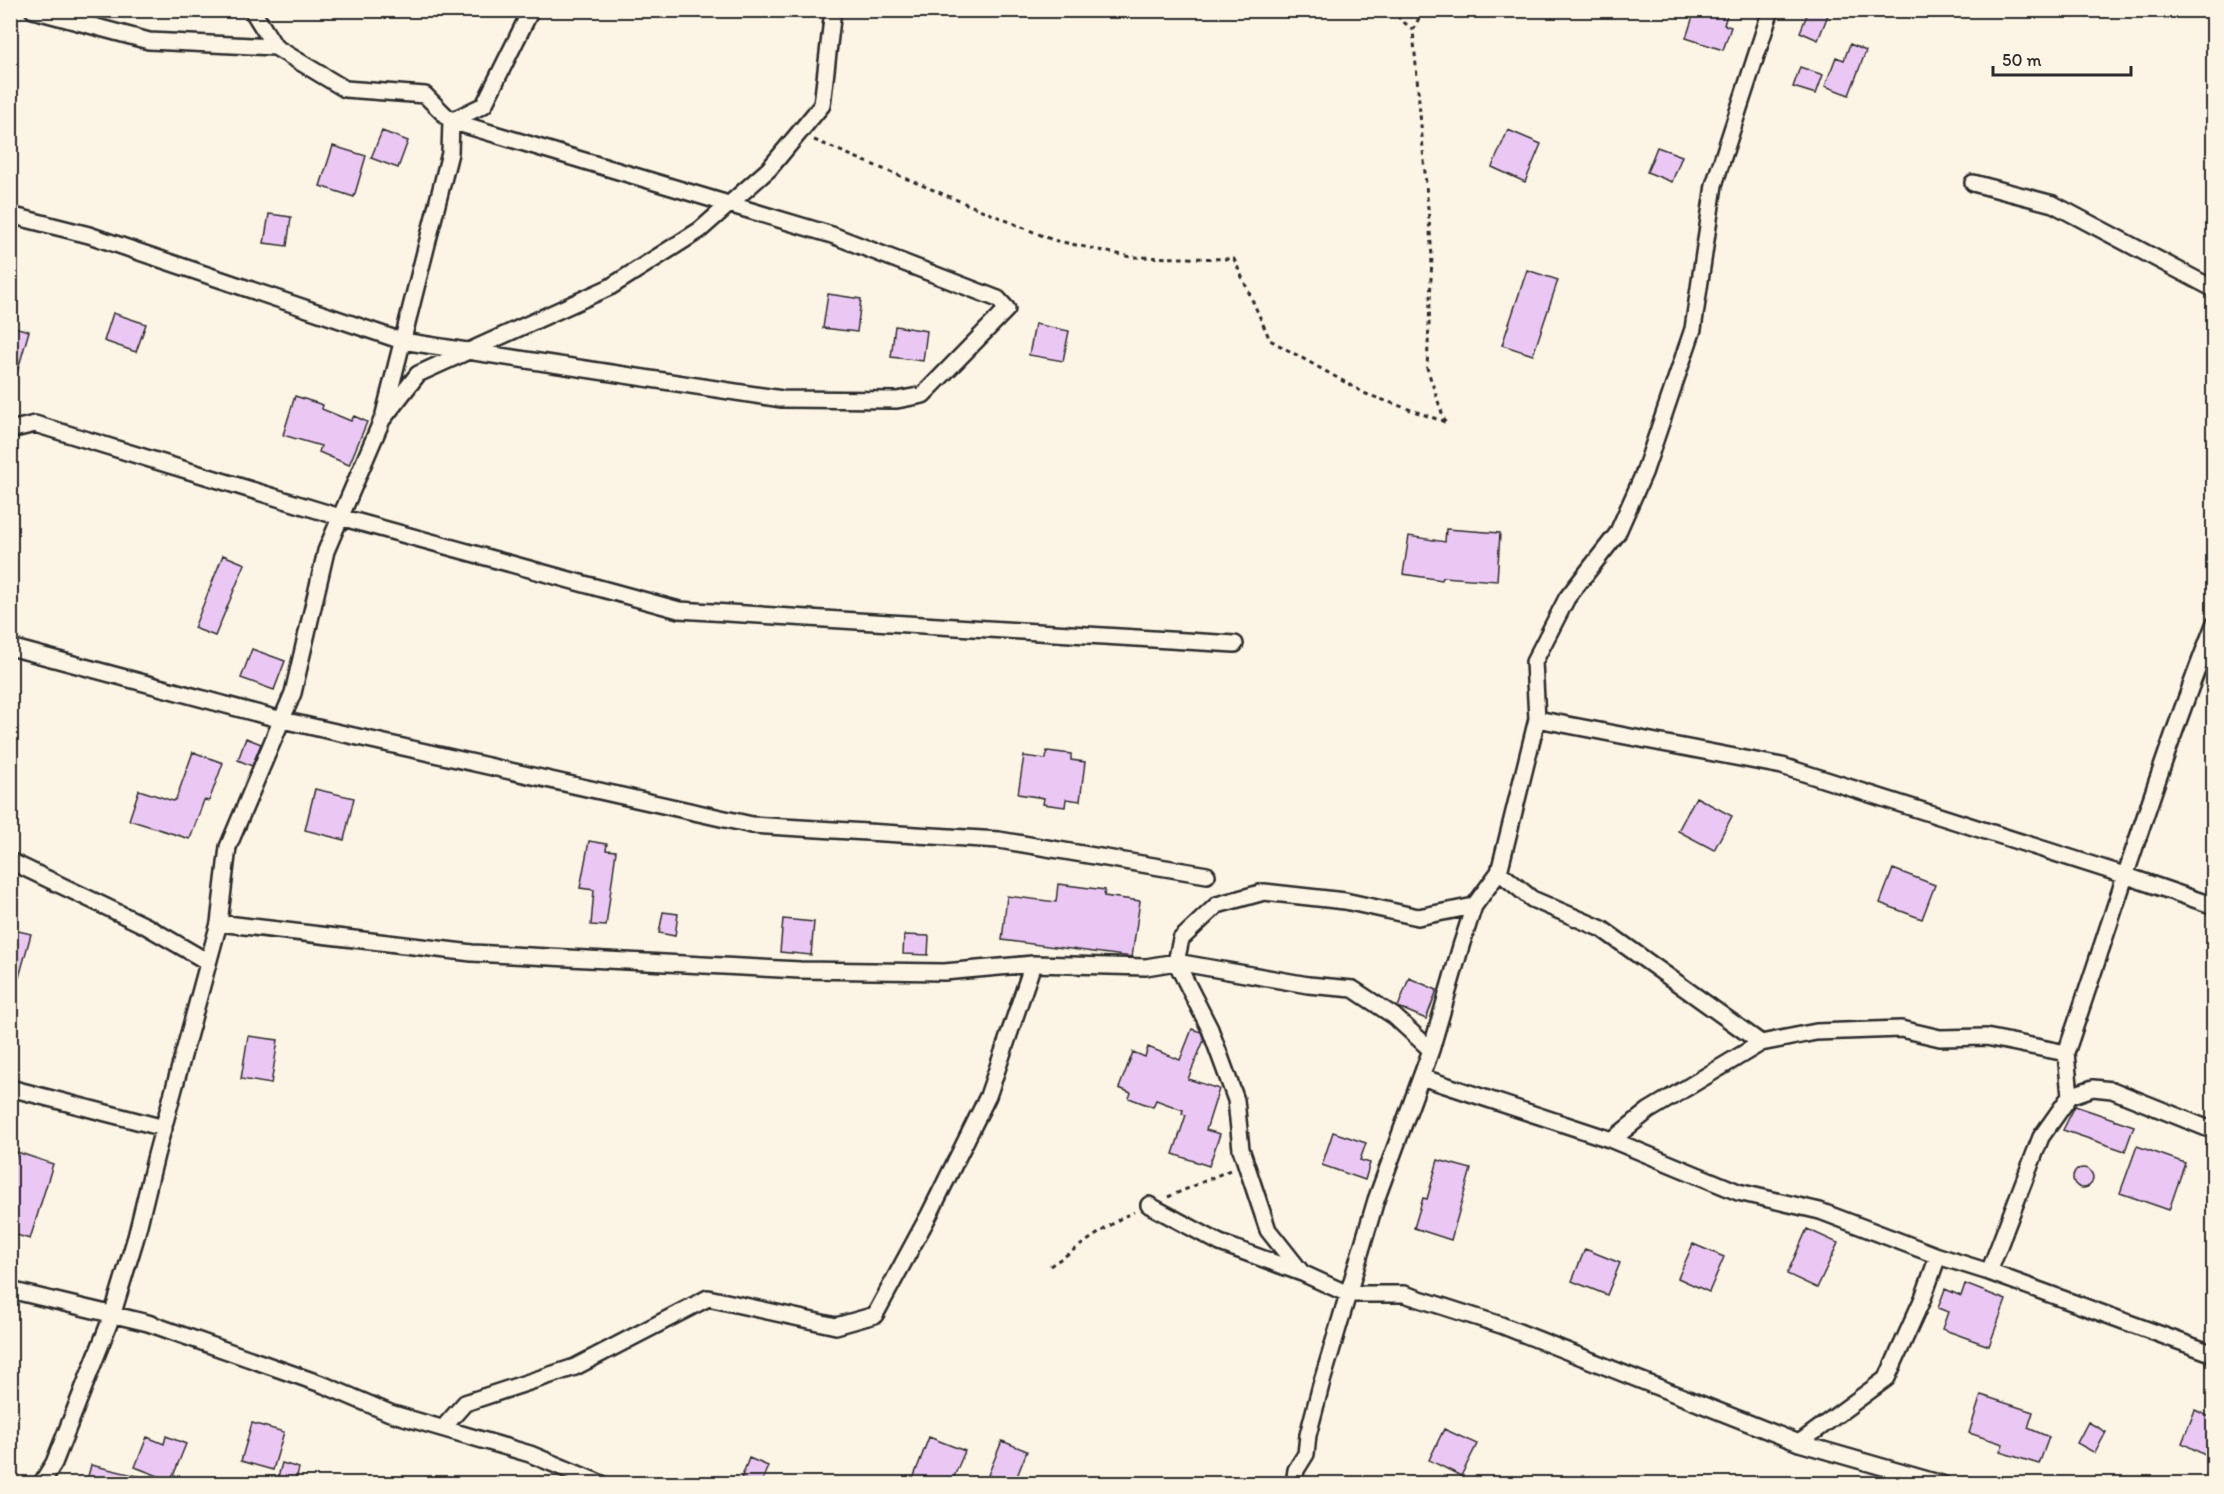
<svg xmlns="http://www.w3.org/2000/svg" width="2224" height="1494" font-family="Itim,sans-serif">
<style>
.building{fill:#ebc8f4;stroke:#2b2b2b;stroke-width:1.5}
.lines{fill:none;stroke-linecap:round;stroke-linejoin:round}
.minor-casing{stroke:#2b2b2b;stroke-width:20}
.path{stroke:#2b2b2b;stroke-width:3;stroke-dasharray:4.5 4.5;stroke-linecap:butt}
.minor{stroke:#fcf5e5;stroke-width:15}
</style>
<rect width="100%" height="100%" fill="#fcf5e5"/>
<filter id="ink" filterUnits="userSpaceOnUse"><feTurbulence type="fractalNoise" baseFrequency=".0167" numOctaves="2"/><feDisplacementMap in="SourceGraphic" scale="12" xChannelSelector="R" yChannelSelector="G"/><feConvolveMatrix kernelMatrix="1 2 1 2 8 2 1 2 1" color-interpolation-filters="sRGB"/></filter>
<g filter="url(#ink)">
<path class="building" d="M1695,10H1714L1727,15L1724,25L1731,27L1723,50L1686,38Z
M1809,10H1830L1818,40L1800,32Z
M1850,44L1866,51L1849,95L1825,86L1836,57L1844,60Z
M1800,67L1823,75L1816,94L1793,87Z
M1508,130L1541,144L1525,182L1492,167Z
M382,131L408,141L398,168L371,158Z
M333,146L366,156L354,197L320,186Z
M1657,147L1682,156L1672,182L1647,172Z
M269,214L291,217L287,246L264,243Z
M1527,270L1558,280L1533,355L1502,345Z
M828,294L861,299L857,332L823,328Z
M113,313L146,324L136,352L104,341Z
M1035,324L1069,331L1063,361L1029,355Z
M10,326L29,331L15,380H10Z
M895,326L927,331L923,361L891,357Z
M295,396L323,405L322,409L351,421L354,416L367,422L349,465L319,452L321,446L283,435Z
M1446,529L1500,533L1497,581L1443,577L1442,580L1403,574L1409,536L1445,542Z
M223,555L245,564L215,636L194,628Z
M252,649L285,661L274,690L241,678Z
M246,738L261,744L252,766L238,760Z
M1047,751L1071,754V760L1085,762L1080,801L1066,799L1065,807L1043,804L1044,798L1018,794L1024,756L1046,759Z
M193,752L223,763L209,801L204,800L190,839L129,820L139,790L173,801L176,799Z
M315,789L354,798L344,840L305,830Z
M1696,797L1732,816L1714,850L1678,831Z
M589,841L607,844L606,850L616,851L606,926L591,925L594,890L580,888Z
M1893,869L1935,885L1922,919L1880,903Z
M1058,884L1105,890L1104,896L1140,901L1132,957L1002,940L1007,896L1056,902Z
M663,912L678,914L675,936L659,933Z
M783,919L814,922L811,955L780,952Z
M10,929L31,934L15,992L10,991Z
M904,935L929,936L928,955L903,954Z
M1409,978L1437,990L1426,1019L1398,1007Z
M1192,1029L1201,1032L1204,1040L1188,1079L1219,1089L1206,1130L1220,1134L1209,1166L1173,1154L1186,1115L1182,1114L1183,1110L1156,1100L1153,1107L1129,1098L1131,1093L1119,1088L1133,1052L1145,1057L1148,1047L1180,1060Z
M248,1036L278,1040L271,1084L241,1079Z
M2075,1106L2134,1126L2125,1151L2063,1130Z
M1333,1132L1366,1143L1360,1160L1370,1163L1365,1180L1322,1165Z
M2137,1146L2185,1163L2169,1210L2120,1193Z
M17,1152L53,1164L30,1239L10,1233V1172Z
M1438,1160L1471,1169L1451,1240L1414,1228L1423,1198L1427,1199Z
M2073 1178a10 10 0 1 1 20 0a10 10 0 1 1-20 0Z
M1807,1229L1838,1243L1817,1288L1787,1274Z
M1693,1244L1724,1257L1709,1292L1678,1278Z
M1585,1249L1620,1263L1607,1295L1572,1281Z
M1965,1284L2006,1300L1989,1346L1942,1329L1948,1312L1938,1308L1945,1289L1961,1296Z
M1981,1395L2033,1412L2028,1428L2049,1437L2039,1464L2000,1452L2003,1444L1969,1433Z
M2195,1410L2214,1419V1460L2182,1443Z
M2088,1422L2106,1432L2095,1453L2077,1443Z
M252,1423L284,1432L273,1470L241,1461Z
M1444,1429L1477,1444L1461,1476L1429,1460Z
M166,1436L186,1444L171,1481L135,1467L147,1437L164,1444Z
M929,1437L965,1451L953,1479L948,1477L945,1484H911Z
M1002,1441L1027,1451L1014,1484L988,1475Z
M749,1458L768,1466L761,1484L741,1479Z
M282,1463L299,1468L295,1484H276Z
M91,1465L146,1478L145,1484H86Z"/>
<g class="lines">
<defs>
<path id="minor" d="M33,10L149,41L275,47
M252,10L275,47L345,89L425,95L451,121L450,153L384,414
M1973,183L2053,204L2214,289
M10,215L89,235L402,341L782,399L897,400L923,395L1007,309L998,299L832,235L451,121L484,105L531,10
M10,430L35,424L340,517L679,610L1235,644
M10,647L282,720L752,825L999,840L1207,875
M1537,719L1782,766L2127,876L2214,906
M10,861L146,926L208,962
M1499,872L1532,899L1602,929L1761,1043
M1474,906L1418,917L1345,901L1264,892L1217,905L1181,939L1176,962L1210,1029L1236,1100L1241,1149L1268,1230L1302,1273L1348,1294H1404L1501,1325L1799,1443L1942,1484
M219,923L472,953L800,970L944,972L1033,964L1146,967L1176,962L1308,985L1353,989L1394,1016L1431,1050
M2066,1053C2115,910 2159,766 2214,625
M1421,1077L1612,1140L1738,1192L1820,1211L1938,1256
M10,1088L164,1128
M1612,1140L1648,1111L1761,1043L1816,1032L1901,1029L1940,1038L1986,1037L2066,1053L2070,1096
M1149,1205L1220,1243L1302,1273
M1989,1272L2214,1354
M10,1290L148,1323L324,1385L390,1413L530,1454L602,1484
M443,1428L465,1403L575,1367L708,1298L836,1326L875,1315L929,1215L988,1096L1033,964
M1799,1443L1887,1378L1923,1298L1938,1256L1989,1272L2041,1137L2070,1096L2093,1088L2112,1090L2214,1131
M41,1484L54,1463L112,1316L136,1237L156,1155L219,923L228,847L293,693L326,551L382,420L418,374L610,287L700,230L769,169L822,105L833,10
M1294,1484L1296,1470L1306,1454L1308,1435L1321,1385L1376,1200L1431,1050L1461,946L1474,906L1499,872L1537,719L1534,662L1567,598L1617,534L1644,473L1693,329L1714,185L1771,10"/>
</defs>
<use href="#minor" class="minor-casing"/>
<path class="path" d="M1390,10L1413,30
M1423,10L1413,30L1432,256L1427,368L1445,422
M814,140L1053,240L1131,257L1234,259L1270,340L1366,394L1445,422
M1168,1197L1230,1170
M1050,1266L1121,1218L1134,1212"/>
<use href="#minor" class="minor"/>
</g>
</g>
<rect width="2224" height="1494" fill="none" stroke="#fcf5e5" stroke-width="36"/>
<rect x="18" y="18" width="2188" height="1458" fill="none" stroke="#2b2b2b" stroke-width="2" filter="url(#ink)"/>
<path d="M1993 66v9h138v-9" fill="none" stroke="#2b2b2b" stroke-width="3"/>
<text x="2002" y="66" font-size="18" fill="#2b2b2b" stroke="#fcf5e5" stroke-width="4.5" paint-order="stroke">50 m</text>
</svg>
